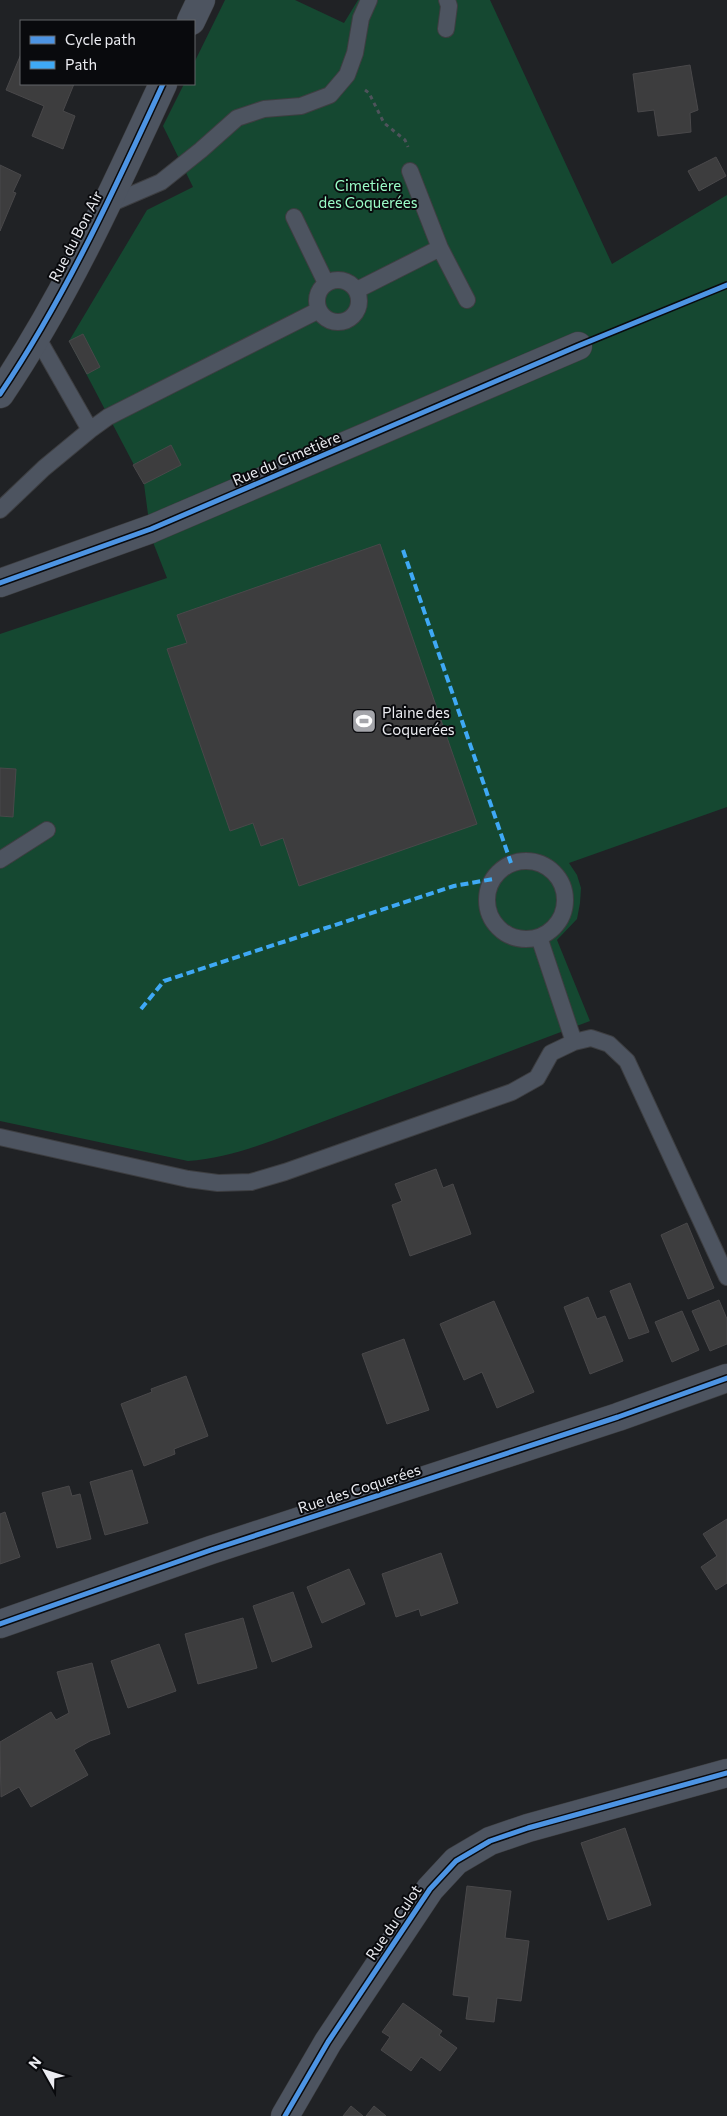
<svg xmlns="http://www.w3.org/2000/svg" width="727" height="2116" font-family="Commissioner,sans-serif">
<style>
.green{fill:#154831}
.building{fill:#3d3d3e;stroke:#49484a}
.lines{fill:none;stroke-linecap:round;stroke-linejoin:round}
.service-casing{stroke:#3d3e41;stroke-width:18}
.minor-casing{stroke:#3d3e41;stroke-width:29}
.tertiary-casing{stroke:#3d3e41;stroke-width:29}
.path{stroke:#4e535b;stroke-width:3;stroke-dasharray:4 4;stroke-linecap:butt}
.service{stroke:#4d5460;stroke-width:16}
.minor{stroke:#4d5460;stroke-width:28}
.tertiary{stroke:#4d5460;stroke-width:28}
.quiet{stroke:#3fa9f5;stroke-width:4;stroke-dasharray:8 4;stroke-linecap:butt}
.cycleway-casing{stroke:#090a0d;stroke-width:8}
.cycleway{stroke:#4d94e3;stroke-width:5}
.labels{text-anchor:middle;dominant-baseline:central;stroke-width:4;stroke-linejoin:round;paint-order:stroke}
.park-label{font-size:15px;fill:#9afcc7;stroke:#090a0d}
.street-label{font-size:15px;fill:#ebecf1;stroke:#090a0d}
.poi-label{font-size:15px;fill:#ebecf1;stroke:#090a0d;text-anchor:start}
</style>
<rect width="100%" height="100%" fill="#202225"/>
<path class="green" d="M225,0H295L344,23L358,0H490L612,264L727,195V807L569,863L577,875L581,888L580,903L577,919L557,940L590,1021L274,1140C246,1150 218,1159 188,1161L0,1121V634L167,578L151,537L144,484L69,341L147,210L193,187L163,126L184,84H194V63Z"/>
<path class="building" d="M21,54V84H74L63,111L75,116L63,149L32,136L44,106L6,90Z
M690,65L698,110L690,113L691,132L658,136L654,110L638,112L633,74Z
M716,157L726,176L699,191L688,171Z
M0,165L21,175L13,192L16,193L0,231Z
M83,334L100,367L87,374L69,341Z
M171,445L181,465L144,484L133,465Z
M380,544L477,824L299,886L283,838L261,846L253,823L230,831L167,649L187,643L177,615Z
M0,768L16,769L13,817L0,816Z
M436,1169L443,1188L453,1184L471,1234L410,1256L392,1205L402,1201L395,1184Z
M687,1223L714,1288L688,1299L661,1235Z
M630,1283L649,1332L629,1339L610,1291Z
M588,1297L597,1319L605,1316L623,1361L590,1374L564,1307Z
M719,1300L727,1319V1344L710,1351L692,1311Z
M494,1301L534,1392L497,1408L482,1372L464,1380L440,1324Z
M682,1311L699,1350L672,1362L655,1322Z
M404,1339L429,1410L387,1424L362,1354Z
M186,1376L208,1436L174,1449L175,1454L144,1466L121,1404L152,1392L151,1389Z
M132,1470L148,1523L105,1535L90,1482Z
M69,1486L72,1496L80,1494L91,1539L57,1548L42,1493Z
M5,1512L20,1557L0,1564V1514Z
M727,1519V1583L716,1590L701,1567L717,1556L703,1534Z
M441,1553L458,1603L421,1616L419,1609L396,1617L382,1574Z
M349,1569L365,1604L322,1623L307,1587Z
M293,1592L312,1647L272,1662L253,1606Z
M243,1618L257,1668L198,1684L185,1634Z
M159,1644L176,1691L128,1708L111,1661Z
M92,1663L110,1734L90,1741L74,1750L88,1775L31,1807L19,1787L1,1797L0,1742L51,1712L56,1720L69,1713L57,1672Z
M625,1828L651,1905L608,1920L581,1843Z
M467,1886L511,1891L505,1938L529,1941L521,2001L497,1998L494,2022L466,2019L469,1997L453,1995Z
M403,2003L442,2031L439,2035L457,2048L440,2071L421,2057L411,2071L381,2050L390,2037L382,2032Z
M351,2106L363,2116H343Z
M374,2106L386,2116H366Z"/>
<g class="lines">
<defs>
<path id="service" d="M446,29L449,6L447,0
M410,171L440,248L467,300
M105,206L161,182L201,150L237,118L264,109L301,106L330,95L347,75L355,53L361,18L369,0
M294,217L326,283
M317 301a21 21 0 1 1 42 0a21 21 0 1 1-42 0Z
M357,290L440,248
M90,430L108,417L319,310
M0,510L44,468L90,430L37,337
M0,860L47,830
M487 900a39 39 0 1 1 78 0a39 39 0 1 1-78 0Z
M539,937L574,1042
M0,1137L188,1179L218,1183L251,1182L285,1172L512,1092L537,1078L551,1053L574,1042L591,1038L609,1044L627,1061L727,1277"/>
<path id="minor" d="M0,583L151,529L578,346
M285,2116L328,2042L430,1889L456,1861L490,1841L528,1828L727,1773"/>
<path id="tertiary" d="M191,21L201,0
M0,394C65,298 114,190 163,84
M0,1624L211,1550L618,1417L727,1378"/>
</defs>
<use href="#service" class="service-casing"/>
<use href="#minor" class="minor-casing"/>
<use href="#tertiary" class="tertiary-casing"/>
<path class="path" d="M365,90L369,93L384,123L405,140L408,147"/>
<use href="#service" class="service"/>
<use href="#minor" class="minor"/>
<use href="#tertiary" class="tertiary"/>
<path class="quiet" d="M403,550L511,863
M141,1009L164,981L454,886L493,879"/>
<defs>
<path id="cycleway" d="M0,394C65,298 114,190 163,84
M0,583L151,529L578,346L727,285
M0,1624L211,1550L618,1417L727,1378
M285,2116L328,2042L430,1889L456,1861L490,1841L528,1828L727,1773"/>
</defs>
<use href="#cycleway" class="cycleway-casing"/>
<use href="#cycleway" class="cycleway"/>
</g>
<defs>
<symbol id="stadium-square" viewBox="-11 -11 22 22"><rect x="-9" y="-9" width="18" height="18" rx="4" fill="#a4a5aa" stroke="#090a0d"/><path d="M0-5a6.5 5 0 1 0 0 10a6.5 5 0 1 0 0-10ZM-3.5-1.8h7v3.6h-7Z" fill="#fff"/></symbol>
</defs>
<g fill-rule="evenodd">
<use href="#stadium-square" x="350" y="707" width="28" height="28"/>
</g>
<g class="labels">
<g class="park-label">
<text x="368" y="185">Cimetière<tspan x="368" dy="17">des Coquerées</tspan></text>
</g>
<g class="street-label">
<text transform="translate(75 236) rotate(-63)">Rue du Bon Air</text>
<text transform="translate(286 458) rotate(-23)">Rue du Cimetière</text>
<text transform="translate(359 1488) rotate(-18)">Rue des Coquerées</text>
<text transform="translate(393 1922) rotate(-56)">Rue du Culot</text>
</g>
<g class="poi-label">
<text x="382" y="712">Plaine des<tspan x="382" dy="17">Coquerées</tspan></text>
</g>
</g>
<rect x="20" y="20" width="175" height="65" fill="#090a0d" stroke="#636468"/>
<rect x="30" y="36" width="25" height="8" fill="#4d94e3" stroke="#636468"/>
<text x="65" y="45" font-size="15" fill="#ebecf1">Cycle path</text>
<rect x="30" y="61" width="25" height="8" fill="#3fa9f5" stroke="#636468"/>
<text x="65" y="70" font-size="15" fill="#ebecf1">Path</text>
<g transform="translate(45 2071) rotate(309)" stroke="#090a0d" stroke-width="4" paint-order="stroke">
<path d="M0-4L9 19L0 12L-9 19Z" fill="#ebecf1"/>
<text y="-8" font-size="14" font-weight="bold" text-anchor="middle" fill="#ebecf1">N</text>
</g>
</svg>
